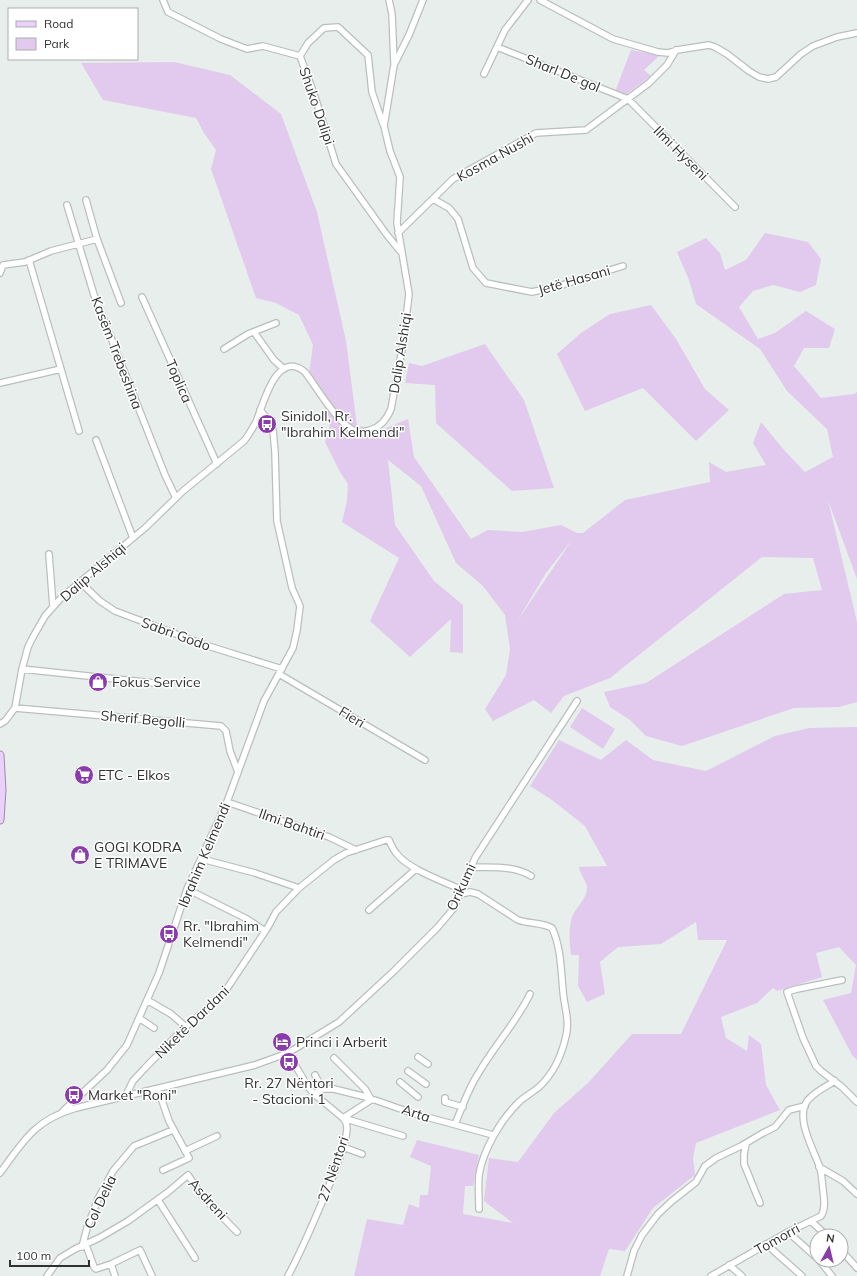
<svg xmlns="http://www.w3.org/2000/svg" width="857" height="1276" font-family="Mulish,sans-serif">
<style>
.green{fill:#e1caed;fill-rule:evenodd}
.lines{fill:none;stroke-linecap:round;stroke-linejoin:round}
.minor-casing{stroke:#b9c0bc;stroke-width:8}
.major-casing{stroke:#a185b0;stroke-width:9}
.minor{stroke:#fff;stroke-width:5.5}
.major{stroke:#ebd0f9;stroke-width:7}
.labels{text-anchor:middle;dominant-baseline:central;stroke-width:3;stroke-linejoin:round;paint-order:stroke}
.street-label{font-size:14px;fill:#303231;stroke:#fff}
.poi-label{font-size:14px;fill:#303231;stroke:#fff;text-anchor:start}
</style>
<rect width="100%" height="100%" fill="#e8eeeb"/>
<path class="green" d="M631,50L660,55L644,70L651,76L625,95L615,92Z
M174,62L230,75L281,114L317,212L346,341L357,426L384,429L408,419L414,457L471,539L488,530L522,532L561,525L577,533H583L625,500L710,482L709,462L726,472L766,465L753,443L761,422L784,450L805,472L833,457L827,429L787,391L760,349L696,304L689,280L677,252L706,238L720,253L725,270L746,260L765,233L808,242L821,259L816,285L800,292L773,285L753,291L739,307L758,339L775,333L806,311L835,329L829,348H804L794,366L821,398L854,394L857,392V579L828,500L857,622V702L839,707L794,708L682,746L646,736L630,720L610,707L604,692L646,683L784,594L822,590L813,558L762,557L610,678L564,696L551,713L534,700L493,721L485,709L506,675L510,649L505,615L483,586L456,563L421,486L388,460L395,525L434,581L463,605V653L450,652L451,619L410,657L370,621L399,558L342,522L347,501L348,484L340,472L325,442L331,421L309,374L313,345L299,315L276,303L256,298L211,169L216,150L204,133L196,118L103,100L81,63ZM572,540L516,623L546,573Z
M651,305L676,339L705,389L729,410L696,441L643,388L585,411L557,354L581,333L610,314Z
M485,344L524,400L554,488L512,491L436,423L435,385L405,383L409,363L422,366Z
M582,708L615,729L603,749L570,727Z
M857,727V1060L852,1055L823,1000L851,993L856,965L839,947L816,953L822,977L777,991L773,988L757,1003L721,1017L726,1038L747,1051L749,1035L761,1044L766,1085L780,1110L696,1143L693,1158L695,1175L653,1208L625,1251L609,1249L600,1276H354L367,1219L403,1225L409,1204L419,1208L420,1195H428L431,1166L410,1157L417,1140L479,1155L473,1186H465L463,1214L513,1223L484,1201L489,1158L518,1162L554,1113L588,1083L632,1034H681L727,940H698L696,922L661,944L618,947L600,962L605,994L587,1002L578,986L579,955H571C570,943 568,929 572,917C575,908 588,898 587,887C586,880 580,874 579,867L607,866L585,826L552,800L530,786L559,740L601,760L626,740L653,760L706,771L775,736L809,728Z"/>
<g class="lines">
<defs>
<path id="minor" d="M163,0L168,12L221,39L247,49L263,46L300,56
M389,0L392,14L394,63
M540,0L613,39L658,52L668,53L677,50L709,45L715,47L727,54L749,71L759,77L768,79L776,77L801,54L813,46L837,37L857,33
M497,47L628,99L735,207
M484,74L505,30L528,0
M383,124L372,92L368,55L338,27L324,28L308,43L300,56L314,94L336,164L387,235L400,251
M433,199L449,208L458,219L473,268L486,283L532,292L559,286L623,266
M86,200L97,239L121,303
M67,205L94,295L165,475L176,498
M398,233L453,179L536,133L586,130L649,83L667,65L676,50
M29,260L79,431
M0,273L3,265L25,262L51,251L97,239
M142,297L217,464
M254,332L274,360L284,369
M224,349L248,334L276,323
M0,383L61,369
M96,440L133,538
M49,554L53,607
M80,582L100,601L115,611L205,645L282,669
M22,669L154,683
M279,674L425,760
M15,708L221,726L226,731L230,751L238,772
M0,724L5,721L15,708L22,669L28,647L33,637L45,616L61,598L80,582L145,528L183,491L244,441C249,435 252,429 256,422C263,406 276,348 305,372C317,388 337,423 355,431C360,433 365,432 370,430C381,427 387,419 391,409L403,344L409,294L397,223L400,177L390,151L384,126L394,65L409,35L423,0
M227,802L329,837L356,850
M202,859L255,873L299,888
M471,867C491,868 514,865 531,876
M187,889L247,919L265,931
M461,894L470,892L478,894L518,920C529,924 542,922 552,928C561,947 561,970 563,991C564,1006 570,1020 566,1036C562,1054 553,1074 539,1087C533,1092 526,1096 520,1101C501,1119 483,1150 479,1175C478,1186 479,1198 479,1209
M369,910L416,869
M842,980L797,989L787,992L803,1038L816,1066L821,1071L842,1087L857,1102
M147,1000L171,1014L186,1027
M139,1018L154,1028
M418,1057L428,1064
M334,1058L365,1089L371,1099
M408,1071L426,1084
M400,1082L418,1097
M308,1087L318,1081L315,1075
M158,1089L169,1121L189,1158L163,1170
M314,1094L322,1089H334L370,1098
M125,1097L133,1081L144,1069L183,1029L215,1002L224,993L268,927L276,912L299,888L334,860L346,853L386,840H389C391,845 393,850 397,854C408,869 445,882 462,890
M445,1098V1102L463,1107
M63,1111L107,1070L127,1045L159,973L187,889L227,802L264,701L293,648L297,630L300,606L292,588L277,521L275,452L273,430L270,422L260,410
M343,1118L371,1100H375L412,1113L493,1135
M343,1118L403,1136
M455,1124C462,1108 468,1089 478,1074C494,1046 516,1023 530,994
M746,1144L744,1154V1164L760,1203
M343,1147L362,1154
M185,1151L217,1136
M819,1167L843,1181L857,1194
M0,1173C24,1140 35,1120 76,1108L255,1065L288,1053L339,1022L394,971L437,928L454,908L475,858L577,701
M158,1200L195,1258
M811,1221L827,1236
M788,1232L817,1258
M766,1244L802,1276
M86,1245L94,1267L96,1269L111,1264L140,1250L152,1276
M82,1247L87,1228L98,1199L113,1171L134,1146L173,1130
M841,1250L857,1268
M819,1260L832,1276
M111,1264L115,1276
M729,1265L742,1276
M47,1276L60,1258L75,1249L99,1238L128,1221L168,1192L188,1175L203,1197L237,1232
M288,1276C305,1244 319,1210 333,1176C338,1161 346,1145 347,1129C347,1125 346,1121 343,1118L314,1094L308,1087L288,1053
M627,1276L634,1251L642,1235L658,1214L672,1201L696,1182L705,1166L716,1158L741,1146L763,1133L775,1127L789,1110L805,1106
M711,1276L788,1232L821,1216C826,1209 824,1198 823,1190C822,1182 822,1175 820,1168C814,1150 795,1119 807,1101C814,1092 825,1087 835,1081"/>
<path id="major" d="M0,755L2,790L0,820"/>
</defs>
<use href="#minor" class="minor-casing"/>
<use href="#major" class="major-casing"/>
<use href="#minor" class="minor"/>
<use href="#major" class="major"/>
</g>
<defs>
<symbol id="bus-disc" viewBox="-11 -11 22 22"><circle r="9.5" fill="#8a3cac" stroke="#fff"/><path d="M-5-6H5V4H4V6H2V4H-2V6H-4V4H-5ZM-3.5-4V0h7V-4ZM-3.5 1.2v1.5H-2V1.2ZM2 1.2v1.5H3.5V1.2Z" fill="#fff"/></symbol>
<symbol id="shop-disc" viewBox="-11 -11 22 22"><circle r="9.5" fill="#8a3cac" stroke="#fff"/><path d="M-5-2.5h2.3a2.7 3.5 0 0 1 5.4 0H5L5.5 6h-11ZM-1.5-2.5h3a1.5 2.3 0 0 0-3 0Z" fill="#fff"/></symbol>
<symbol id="supermarket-disc" viewBox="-11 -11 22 22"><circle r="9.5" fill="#8a3cac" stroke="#fff"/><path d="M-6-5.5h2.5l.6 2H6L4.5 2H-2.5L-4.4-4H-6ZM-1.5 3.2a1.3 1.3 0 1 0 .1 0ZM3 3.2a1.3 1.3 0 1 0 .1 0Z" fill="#fff"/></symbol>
<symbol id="hotel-disc" viewBox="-11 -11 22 22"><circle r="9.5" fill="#8a3cac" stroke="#fff"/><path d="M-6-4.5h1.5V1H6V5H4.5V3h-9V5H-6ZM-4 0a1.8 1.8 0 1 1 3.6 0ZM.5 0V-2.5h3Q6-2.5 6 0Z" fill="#fff"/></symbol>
</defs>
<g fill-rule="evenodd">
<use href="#bus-disc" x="256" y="413" width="22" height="22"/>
<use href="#shop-disc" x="87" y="671" width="22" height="22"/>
<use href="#supermarket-disc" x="73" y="764" width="22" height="22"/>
<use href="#shop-disc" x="69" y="844" width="22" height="22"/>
<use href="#bus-disc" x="158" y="923" width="22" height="22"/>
<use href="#hotel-disc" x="271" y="1031" width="22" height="22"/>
<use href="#bus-disc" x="278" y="1051" width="22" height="22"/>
<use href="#bus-disc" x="63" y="1084" width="22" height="22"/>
</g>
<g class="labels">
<g class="street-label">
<text transform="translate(563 73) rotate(22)">Sharl De gol</text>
<text transform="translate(317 106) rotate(71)">Shuko Dalipi</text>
<text transform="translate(681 153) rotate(45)">Ilmi Hyseni</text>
<text transform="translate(495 157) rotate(-29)">Kosma Nushi</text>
<text transform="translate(574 280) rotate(-16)">Jetë Hasani</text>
<text transform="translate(117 353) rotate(69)">Kasëm Trebeshina</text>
<text transform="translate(400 353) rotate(-81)">Dalip Alshiqi</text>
<text transform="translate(179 381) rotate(66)">Toplica</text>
<text transform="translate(93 572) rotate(-41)">Dalip Alshiqi</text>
<text transform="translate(176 634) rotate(20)">Sabri Godo</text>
<text transform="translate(352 717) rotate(31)">Fieri</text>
<text transform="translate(143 719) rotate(5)">Sherif Begolli</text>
<text transform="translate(292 824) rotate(19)">Ilmi Bahtiri</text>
<text transform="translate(204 855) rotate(-67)">Ibrahim Kelmendi</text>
<text transform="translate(461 887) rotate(-65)">Orikumi</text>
<text transform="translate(192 1022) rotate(-44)">Niketë Dardani</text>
<text transform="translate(416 1113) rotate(18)">Arta</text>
<text transform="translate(333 1169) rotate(-71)">27 Nëntori</text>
<text transform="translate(208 1199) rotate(48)">Asdreni</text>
<text transform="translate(100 1202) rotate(-65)">Col Delia</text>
<text transform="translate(777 1239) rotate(-29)">Tomorri</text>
</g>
<g class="poi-label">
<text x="281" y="416">Sinidoll, Rr.<tspan x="281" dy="16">"Ibrahim Kelmendi"</tspan></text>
<text x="112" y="682">Fokus Service</text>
<text x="98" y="775">ETC - Elkos</text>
<text x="94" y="847">GOGI KODRA<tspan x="94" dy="16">E TRIMAVE</tspan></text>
<text x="183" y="926">Rr. "Ibrahim<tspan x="183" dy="16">Kelmendi"</tspan></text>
<text x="296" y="1042">Princi i Arberit</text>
<text x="289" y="1083" text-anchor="middle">Rr. 27 Nëntori<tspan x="289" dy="16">- Stacioni 1</tspan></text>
<text x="88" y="1095">Market "Roni"</text>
</g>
</g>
<rect x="8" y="8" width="130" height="52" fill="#ffffff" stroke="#acadad"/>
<rect x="16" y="21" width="20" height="6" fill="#ebd0f9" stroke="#acadad"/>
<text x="44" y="28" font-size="12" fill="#303231">Road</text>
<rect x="16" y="38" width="20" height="12" fill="#e1caed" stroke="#acadad"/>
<text x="44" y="48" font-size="12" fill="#303231">Park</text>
<g transform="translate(829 1248) rotate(8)"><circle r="19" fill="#ffffff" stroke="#acadad"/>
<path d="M0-3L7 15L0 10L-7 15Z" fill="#8a3cac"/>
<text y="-6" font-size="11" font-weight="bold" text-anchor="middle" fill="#303231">N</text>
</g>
<path d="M10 1260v6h79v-6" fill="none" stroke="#303231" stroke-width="2"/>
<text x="16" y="1260" font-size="12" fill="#303231" stroke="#ffffff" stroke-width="3" paint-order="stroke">100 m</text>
</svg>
